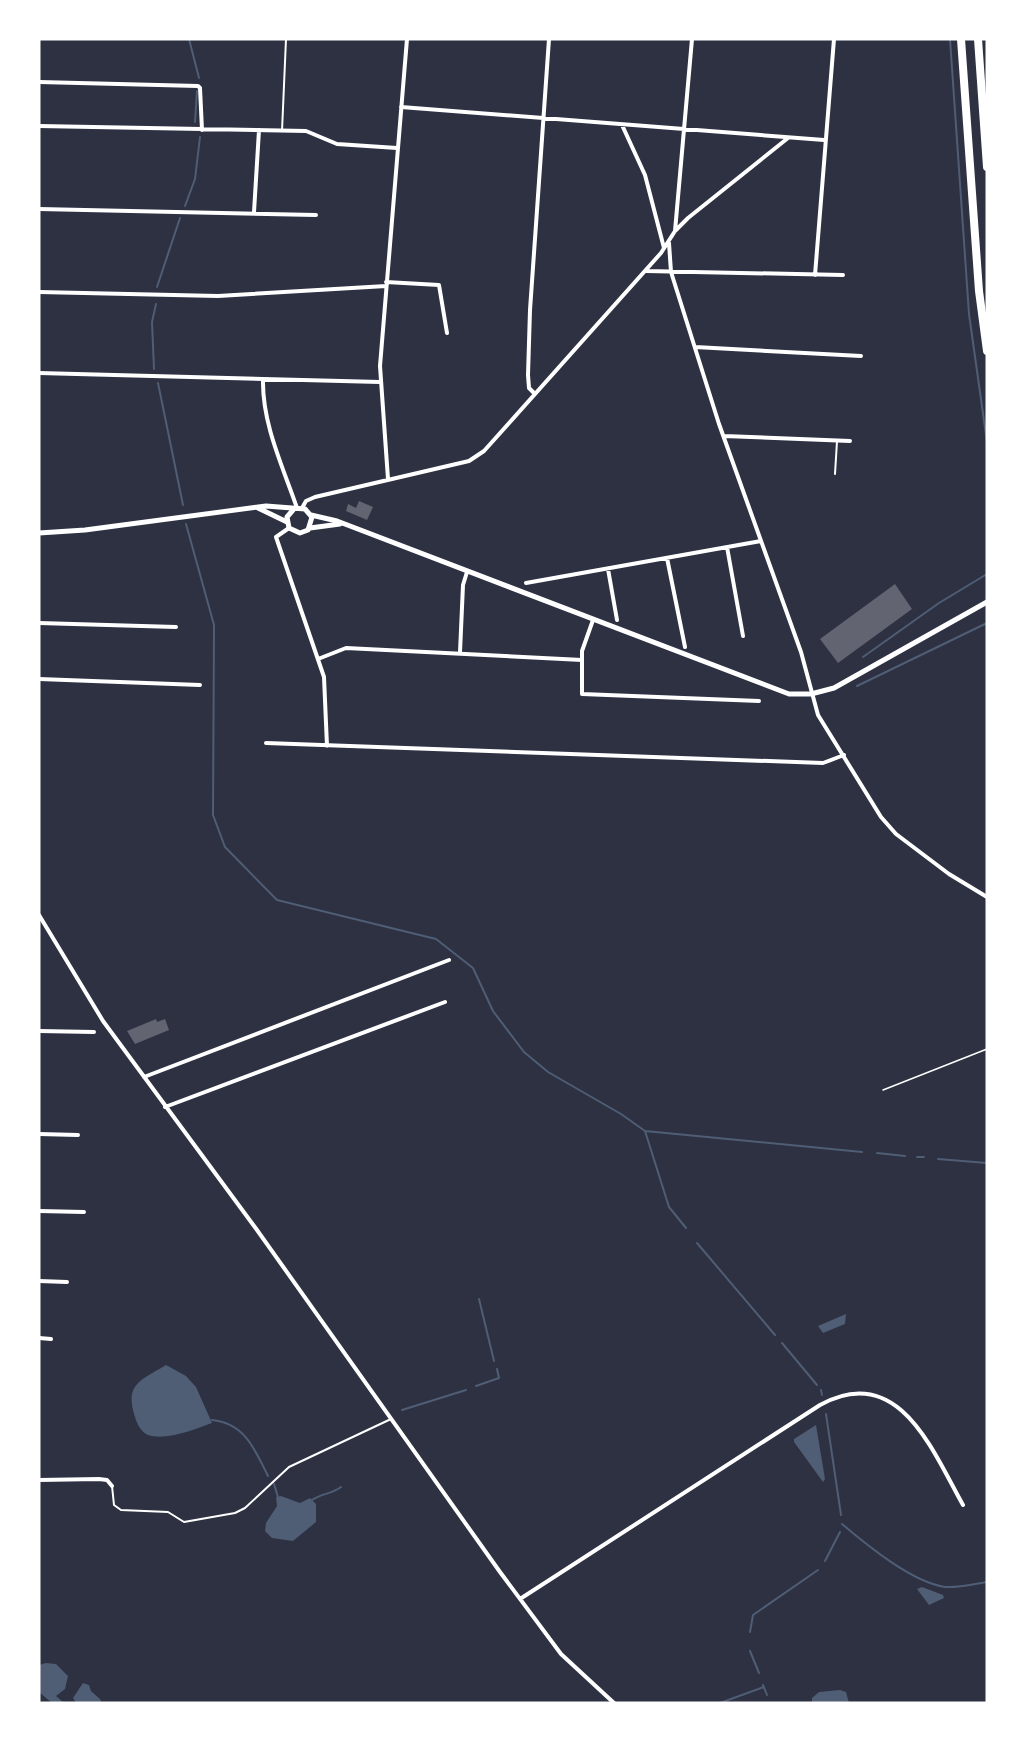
<svg xmlns="http://www.w3.org/2000/svg" width="1026" height="1742" font-family="'Public Sans',sans-serif">
<style>
.water{fill:#4f5d75}
.lines{fill:none;stroke-linecap:round;stroke-linejoin:round}
.stream{stroke:#4f5d75;stroke-width:2}
.building{fill:#626471}
.path{stroke:#fff;stroke-width:1.5}
.service{stroke:#fff;stroke-width:2}
.minor{stroke:#fff;stroke-width:4}
.tertiary{stroke:#fff;stroke-width:5}
.motorway{stroke:#fff;stroke-width:8}
</style>
<rect width="100%" height="100%" fill="#2d3142"/>
<path class="water" d="M846,1314L845,1324L823,1333L818,1326Z
M166,1365L186,1376L196,1387L212,1423C195,1429 167,1441 148,1435C141,1432 137,1424 135,1417C124,1384 141,1380 166,1365Z
M816,1425L825,1479L823,1482L794,1442V1439Z
M281,1496L300,1503L310,1498L316,1504V1522L293,1541L272,1538L265,1531L266,1523L277,1506L276,1497Z
M922,1587L943,1595L944,1598L929,1605L917,1589Z
M46,1663L56,1664L68,1676L65,1689L56,1696L64,1703H52L39,1692V1665Z
M83,1683L89,1685L91,1691L101,1700L100,1703H76L73,1698Z
M840,1690L846,1692L849,1703H812V1698L819,1692Z"/>
<g class="lines">
<path class="stream" d="M189,39L199,78
M950,39L969,314L987,442
M195,122L197,91
M185,206L195,179L200,137
M157,287L180,218
M154,369L152,322L156,304
M158,383L183,505
M186,524L214,625L213,815L225,847L277,900L436,939L473,968L493,1011L524,1052L548,1072L621,1114L645,1131L669,1207L686,1228
M863,657L939,603L987,574
M857,686L987,623
M645,1131L862,1152
M877,1153L905,1156
M917,1157H924
M938,1159L987,1163
M697,1243L775,1335
M479,1299L494,1361
M782,1343L817,1385
M476,1386L499,1378L497,1369
M821,1390L822,1395
M402,1410L466,1390
M826,1414L841,1515
M212,1420C245,1423 255,1450 268,1476
M274,1484L278,1497
M312,1500C322,1493 332,1494 341,1487
M842,1524C868,1546 912,1582 945,1587C959,1588 974,1584 987,1582
M825,1561L840,1532
M750,1632L753,1615L818,1570
M750,1651L759,1673
M763,1685L767,1695
M720,1703L764,1687"/>
</g>
<path class="building" d="M359,501L373,507L367,520L346,511L348,504L356,508Z
M895,584L912,609L838,663L820,639Z
M156,1019L157,1022L165,1019L169,1030L135,1044L127,1031Z"/>
<g class="lines">
<path class="path" d="M883,1090L987,1049"/>
<path class="service" d="M282,131L286,39
M835,474L837,441
M112,1486L114,1505L121,1510L168,1512L184,1522L235,1513L245,1508L289,1467L391,1419"/>
<path class="minor" d="M39,82L198,86L200,88L202,130
M401,107L824,140
M622,125L645,175L664,248
M39,126L306,131L337,144L397,148
M39,209L316,215
M254,212L259,130
M675,231L692,39
M669,243L671,272L719,424L801,652L818,715L881,817L896,834L949,874L987,897
M646,271L843,275
M815,275L834,39
M386,282L439,285L447,333
M39,292L218,296L386,286
M695,347L861,356
M39,373L380,382
M263,379C262,424 283,467 297,508
M535,394L529,388L528,375L530,310L549,39
M724,436L850,441
M388,479L380,366L407,39
M302,508L306,501L315,497L469,461L484,451L661,253L675,231L688,218L788,138
M289,528L276,537L324,677L327,746
M727,547L743,636
M667,558L685,647
M608,569L617,620
M526,583L761,541
M593,620L582,651V694L759,701
M39,623L176,627
M460,652L463,585L467,572
M318,659L346,648L582,660
M39,679L200,685
M266,743L823,763L844,755
M39,915L103,1021L257,1230L500,1572L561,1654L614,1703
M39,1031L94,1032
M144,1077L449,960
M165,1107L445,1002
M39,1134L78,1135
M39,1211L84,1212
M39,1281L67,1282
M39,1338L51,1339
M39,1480L99,1479L107,1480L112,1486
M520,1599L820,1405C899,1361 933,1452 963,1505"/>
<path class="tertiary" d="M258,508L287,522
M311,515L337,521L789,694H811L834,688L987,602
M310,528L340,524
M39,533L85,530L266,506L305,509L312,517L308,530L300,533L289,528L287,517L293,510"/>
<path class="motorway" d="M961,39L979,291L987,351
M978,39L987,167"/>
</g>
<rect width="1026" height="1742" fill="none" stroke="#ffffff" stroke-width="81"/>
</svg>
